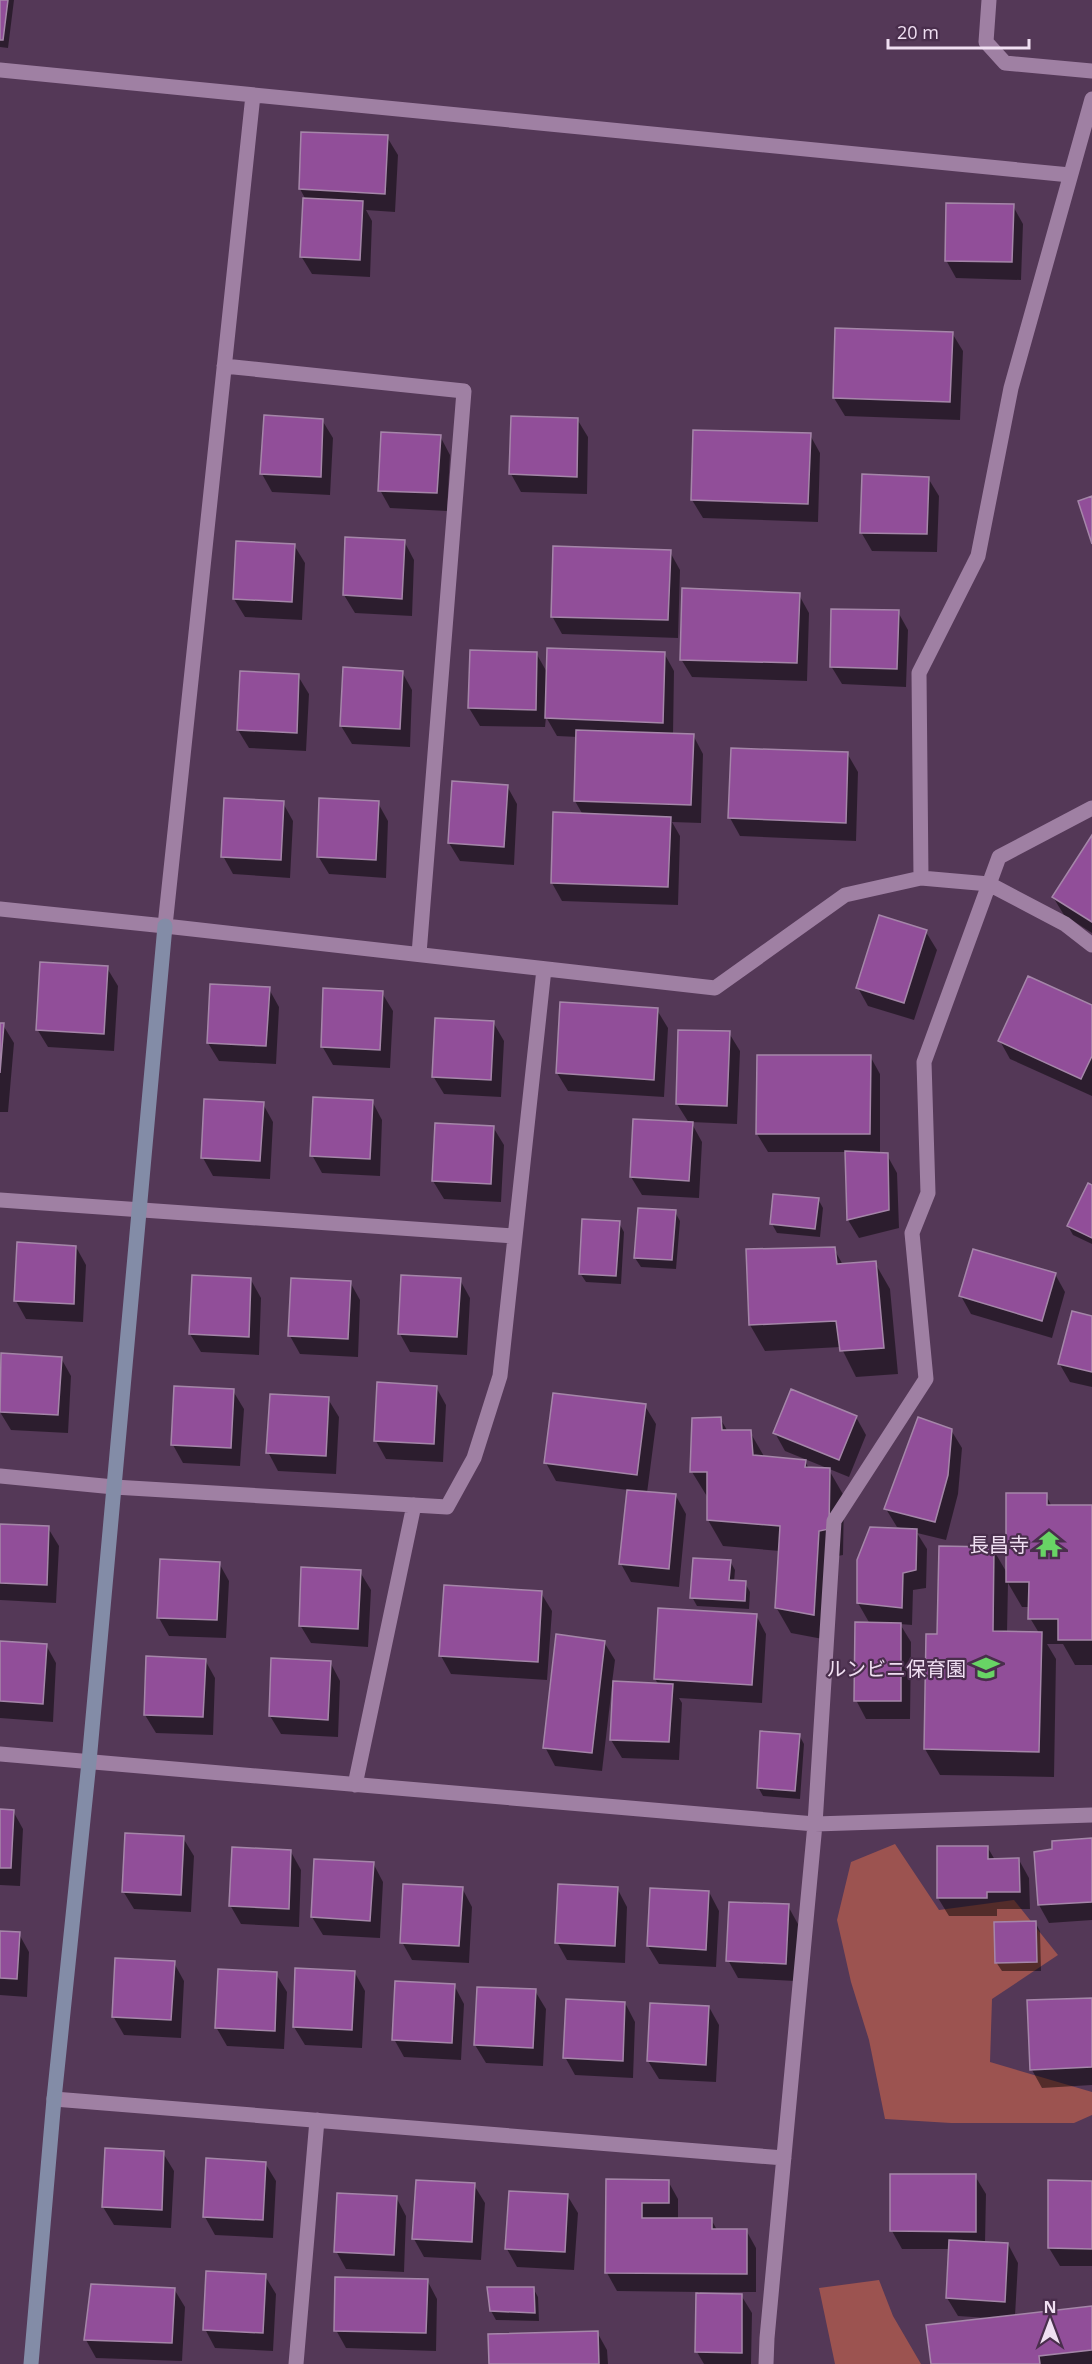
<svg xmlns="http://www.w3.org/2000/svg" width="1092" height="2364" font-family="'Open Sans','Noto Sans JP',sans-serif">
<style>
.green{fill:#9c5350}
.shadow{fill:#0007;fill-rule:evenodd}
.building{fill:#914e99;stroke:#a586a9;stroke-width:1.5}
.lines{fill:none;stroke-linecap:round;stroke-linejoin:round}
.street{stroke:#9f80a3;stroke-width:15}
.secondary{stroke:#838ca7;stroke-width:15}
.labels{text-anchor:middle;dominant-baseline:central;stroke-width:4.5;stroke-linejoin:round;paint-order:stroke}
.poi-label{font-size:20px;fill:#f0dff2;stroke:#492e4c;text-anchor:end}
</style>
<rect width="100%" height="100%" fill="#543857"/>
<path class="green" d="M895,1844L939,1910L1014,1900L1058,1955L992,1999L990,2062L1092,2092V2115L1074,2123H951L885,2119L869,2040L851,1982L837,1920L851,1862Z
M879,2280L893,2316L921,2364H835L819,2288Z"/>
<path class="shadow" d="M0,0H14L8,48L0,47Z
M387,137L398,155L395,212L366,210L372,221L370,277L312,274L301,256L306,200L300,189Z
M1013,206L1023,224L1021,280L956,278L946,260Z
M952,333L963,351L960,420L845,416L834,398Z
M577,419L588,437L587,494L521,492L511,474Z
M322,420L333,438L330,495L272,492L262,474Z
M810,435L820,453L818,522L703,518L692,500Z
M440,436L450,455L447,511L390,508L380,490Z
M928,478L939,496L937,552L872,551L861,532Z
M404,541L414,560L412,616L355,613L344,595Z
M294,545L305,563L302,620L245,617L234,599Z
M670,552L680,570L678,638L562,634L552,616Z
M799,595L809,613L807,681L692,677L681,659Z
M898,612L908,630L906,687L842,684L831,666Z
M536,653L548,674L664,653L674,671L673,735H693L703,754L701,823L672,822L680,836L678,905L562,901L552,883L583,815L575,801L578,737L557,736L546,717L545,727L480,726L469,708Z
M402,672L412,690L410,747L352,744L341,726Z
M298,676L309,694L306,751L249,748L238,730Z
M847,753L858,772L856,841L740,836L730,818Z
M507,786L517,804L514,865L460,861L449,843Z
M283,803L293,821L290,878L233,874L223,856Z
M378,803L388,821L386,878L329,874L318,856Z
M1092,838V933L1064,915L1053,897Z
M926,932L937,950L914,1020L868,1006L858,988Z
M107,968L118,986L114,1051L48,1047L37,1029Z
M269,989L279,1007L276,1064L219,1061L208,1043Z
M382,993L393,1011L390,1068L333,1065L322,1046Z
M1092,1006V1096L1010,1059L1000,1041Z
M657,1010L668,1028L664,1097L568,1091L557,1073Z
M493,1022L504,1041L501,1097L444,1094L433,1076Z
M0,1024L3,1025L14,1043L8,1112H0Z
M729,1033L740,1051L737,1124L691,1122L702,1142L699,1198L642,1195L631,1177L689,1123L677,1104Z
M758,1056H870L880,1074V1154L887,1155L897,1173L899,1228L859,1238L848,1220L847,1152H768L757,1134Z
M372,1101L382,1120L380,1176L322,1173L312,1155Z
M263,1104L273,1122L270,1179L213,1176L203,1158Z
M493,1127L504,1145L501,1202L444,1199L433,1181Z
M1092,1187V1244L1073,1235L1068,1226Z
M818,1199L823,1208L820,1237L777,1233L772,1224Z
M675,1212L680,1221L676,1269L641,1267L635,1258Z
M619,1223L624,1232L621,1284L586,1282L580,1273Z
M76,1247L86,1265L83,1322L26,1319L16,1301Z
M834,1249L843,1265L875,1263L890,1289L898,1374L856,1377L841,1347L765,1351L750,1325Z
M1055,1274L1065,1292L1052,1338L971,1314L961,1296Z
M251,1280L261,1298L259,1355L201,1352L190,1334Z
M460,1280L470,1298L467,1355L410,1352L400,1334Z
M350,1282L360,1300L358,1357L300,1354L290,1336Z
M1092,1318V1387L1070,1382L1059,1363Z
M61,1358L71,1376L68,1433L11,1430L0,1412Z
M436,1387L446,1405L443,1462L386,1459L376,1441Z
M233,1391L244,1409L240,1466L183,1463L173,1445Z
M328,1399L339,1417L336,1474L278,1471L268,1452Z
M645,1406L656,1424L647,1493L676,1496L686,1514L679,1587L631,1582L621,1564L628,1490L556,1481L546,1463Z
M856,1417L866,1435L849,1477L785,1451L775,1433Z
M720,1418L728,1432H750L765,1458L805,1461L809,1469L829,1470L844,1496L843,1555L833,1557L828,1640L791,1633L776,1607L780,1551L723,1546L708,1520V1498L692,1472Z
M951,1430L962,1448L958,1494L946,1540L917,1533L927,1549L926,1588L913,1590L912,1625L900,1624L911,1642L910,1719H866L856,1700L870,1624L858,1603L903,1529L897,1527L886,1509Z
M1046,1495L1052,1507H1092V1665H1075L1063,1644H1047L1056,1659L1054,1777L940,1775L925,1749L939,1635L993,1549L1007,1573ZM1008,1583L1022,1607H1030V1618L1039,1633H1007Z
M0,1525L48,1528L59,1546L56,1603L0,1600Z
M730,1561L735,1570L734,1582L745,1583L750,1592L749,1609L697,1606L692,1597Z
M219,1563L229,1581L226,1638L169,1636L159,1618Z
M360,1572L371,1590L368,1647L311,1643L300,1625Z
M541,1593L552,1611L547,1680L451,1674L441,1656Z
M756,1615L766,1634L762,1703L679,1698L682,1703L679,1760L622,1758L611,1740L614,1686H612L602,1771L555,1766L545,1747L604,1642L615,1660L612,1683L659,1685L655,1679Z
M0,1642L46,1645L56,1663L53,1722L0,1718Z
M205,1660L215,1678L213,1735L156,1733L145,1715Z
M330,1662L340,1681L338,1737L281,1734L270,1716Z
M799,1735L804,1744L800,1799L763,1796L758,1787Z
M0,1810L13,1811L23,1829L20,1886L0,1885Z
M183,1838L194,1856L191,1912L134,1909L123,1891Z
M1092,1841V1920L1049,1923L1039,1905Z
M988,1848L995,1860H1019L1029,1878L1030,1909H997V1916H949L938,1898Z
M291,1852L301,1870L299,1927L241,1924L230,1905Z
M316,1860L373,1863L383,1882L380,1938L323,1935L312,1917Z
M462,1888L472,1907L469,1963L412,1960L402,1942Z
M617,1888L627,1907L625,1963L567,1960L557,1942Z
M709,1892L719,1911L716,1967L659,1964L648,1946Z
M788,1906L798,1924L795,1981L738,1978L728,1960Z
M1035,1922L1040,1931L1041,1971H1002L996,1962Z
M0,1933L19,1934L29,1952L27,1997L0,1995Z
M174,1963L184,1981L181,2038L124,2035L113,2016Z
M355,1973L365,1991L362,2048L305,2045L294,2027Z
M276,1974L287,1992L284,2049L227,2046L216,2027Z
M454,1985L464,2004L461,2060L404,2057L394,2039Z
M535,1991L546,2009L543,2066L486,2063L475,2045Z
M1092,1999V2085L1042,2088L1032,2070Z
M625,2003L635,2022L633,2078L575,2075L565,2057Z
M709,2007L719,2025L716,2082L659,2079L648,2061Z
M163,2153L174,2171L171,2228L114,2225L103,2207Z
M265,2163L276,2181L273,2238L215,2235L205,2217Z
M975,2176L986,2194L985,2243L1008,2244L1018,2263L1015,2316L1092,2307V2364H932L987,2318L958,2316L947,2298L950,2249H902L892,2231Z
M608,2180L668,2181L678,2199V2219H711L717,2230H746L756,2248V2292H700V2295H741L752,2313L751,2364H704L697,2352L698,2292L617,2291L607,2273Z
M1092,2182V2266H1060L1049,2248Z
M474,2185L485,2203L481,2260L424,2257L414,2239Z
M567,2195L578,2213L574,2270L517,2267L507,2249Z
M396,2197L406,2216L404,2272L346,2269L336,2251Z
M265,2276L276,2294L273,2351L215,2348L205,2329Z
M427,2280L437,2299L436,2351L346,2348L336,2330Z
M533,2288L538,2297L539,2321L496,2320L491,2311Z
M174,2289L185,2307L182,2361L96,2358L86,2340Z
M597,2332L607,2350L608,2364H491Z"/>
<path class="building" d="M0,0H8L3,40H0Z
M301,132L388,135L385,194L299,189Z
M303,198L363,201L360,260L300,257Z
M946,203L1014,204L1012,262L945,261Z
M835,328L953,332L950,402L833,398Z
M264,415L323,419L321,477L260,474Z
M511,416L578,418L577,477L509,474Z
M693,430L811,433L808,504L691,500Z
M381,432L441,435L437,493L378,491Z
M862,474L929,477L927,534L860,533Z
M1092,496V544L1078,501Z
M345,537L405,540L402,599L343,595Z
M236,541L295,544L292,602L233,599Z
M553,546L671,550L668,620L551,617Z
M682,588L800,593L797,663L680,660Z
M831,609L899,610L897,669L830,667Z
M547,648L665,652L663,723L545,718Z
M470,650L537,652L536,710L468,708Z
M343,667L403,671L400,729L340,726Z
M240,671L299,674L297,733L237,730Z
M576,730L694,734L691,805L574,801Z
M731,748L848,752L846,823L728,818Z
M452,781L508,785L504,847L448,843Z
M224,798L284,801L281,860L221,857Z
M319,798L379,801L376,860L317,857Z
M553,812L671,817L668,887L551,883Z
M1092,835V922L1052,897Z
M879,915L927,930L904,1003L856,988Z
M40,962L108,966L104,1034L36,1030Z
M1028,976L1092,1005V1056L1081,1079L998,1041Z
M210,984L270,987L266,1046L207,1043Z
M323,988L383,991L380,1050L321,1047Z
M560,1002L658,1008L654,1080L556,1073Z
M435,1018L494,1021L491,1080L432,1077Z
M0,1023H4L0,1073Z
M678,1030L730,1031L727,1106L676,1104Z
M757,1055H871L870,1134H756Z
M313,1097L373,1100L370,1159L310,1156Z
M204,1099L264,1102L260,1161L201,1158Z
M633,1119L693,1122L689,1181L630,1177Z
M435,1123L494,1126L491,1184L432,1181Z
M845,1151L888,1153L889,1210L847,1220Z
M1088,1183L1092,1185V1238L1067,1226Z
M773,1194L819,1198L815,1229L770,1224Z
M638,1208L676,1210L672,1260L634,1258Z
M582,1219L620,1221L616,1276L579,1274Z
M17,1242L76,1246L74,1304L14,1301Z
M835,1247L837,1264L876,1261L884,1348L840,1351L836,1321L749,1325L746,1249Z
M973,1249L1056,1273L1042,1321L959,1296Z
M192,1275L251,1278L249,1337L189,1334Z
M401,1275L461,1278L457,1337L398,1334Z
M291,1278L351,1281L348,1339L288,1336Z
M1072,1311L1092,1316V1372L1058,1364Z
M1,1353L62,1357L58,1415L0,1412Z
M377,1382L437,1386L434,1444L374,1441Z
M174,1386L234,1389L231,1448L171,1445Z
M791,1389L857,1416L839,1460L773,1433Z
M553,1393L646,1404L637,1475L544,1463Z
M270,1394L329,1397L326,1456L266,1453Z
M721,1417L722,1430H751L753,1455L806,1460L805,1467L830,1468L829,1529L819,1531L814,1615L775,1608L780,1526L707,1520V1472H690L692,1418Z
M918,1417L952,1429L948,1475L935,1522L884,1509Z
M627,1490L676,1494L669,1569L619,1564Z
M1006,1493H1047V1505H1092V1640H1058V1619H1028L1029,1582H1006Z
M0,1524L49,1526L47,1585L0,1583Z
M870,1527L917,1529L916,1570L903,1573L902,1608L857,1603V1560Z
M939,1546L994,1547L993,1631L1042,1632L1039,1752L924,1749L926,1634H937Z
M693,1558L731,1560L729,1580L746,1581L745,1601L690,1598Z
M160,1559L220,1562L217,1620L157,1618Z
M301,1567L361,1570L358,1629L299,1626Z
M444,1585L542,1591L538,1662L439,1656Z
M658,1608L757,1614L752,1685L654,1679Z
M855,1622L901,1623V1701H854Z
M556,1634L605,1641L592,1753L543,1748Z
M0,1641L47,1644L43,1704L0,1701Z
M146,1656L206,1659L203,1717L144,1715Z
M271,1658L331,1661L328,1720L269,1716Z
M613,1681L673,1684L669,1742L610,1740Z
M760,1731L800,1734L795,1791L757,1788Z
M0,1809L14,1810L11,1868H0Z
M125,1833L184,1836L181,1895L122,1892Z
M1092,1838V1902L1038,1905L1034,1852L1052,1849V1841Z
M937,1846H988V1859L1019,1858L1020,1892H987V1898H937Z
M232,1847L291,1850L289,1909L229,1906Z
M314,1859L374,1862L370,1921L311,1917Z
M403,1884L463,1887L459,1946L400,1943Z
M558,1884L618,1887L615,1946L555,1943Z
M650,1888L709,1891L706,1950L647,1946Z
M729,1902L789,1904L786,1964L726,1961Z
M1036,1921L1037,1962L995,1963L994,1922Z
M0,1931L20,1932L17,1979L0,1978Z
M115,1958L175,1961L171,2020L112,2017Z
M295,1968L355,1971L352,2030L293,2027Z
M218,1969L277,1972L275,2031L215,2028Z
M395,1981L455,1984L452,2043L392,2040Z
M477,1987L536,1989L533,2048L474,2045Z
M1092,1998V2067L1030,2070L1027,2000Z
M566,1999L625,2002L623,2061L563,2058Z
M650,2003L709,2006L706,2065L647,2061Z
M105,2148L164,2151L162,2210L102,2207Z
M206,2158L266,2162L263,2220L203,2217Z
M890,2174H976V2232L890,2231Z
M606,2179L669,2180V2203H642V2218H712V2229H747V2274L605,2273Z
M416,2180L475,2183L472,2242L412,2239Z
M1048,2180L1092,2181V2249L1048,2248Z
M509,2191L568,2194L565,2252L505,2249Z
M337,2193L397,2196L394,2255L334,2252Z
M949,2240L1008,2243L1005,2302L946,2298Z
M206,2271L266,2274L263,2333L203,2330Z
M335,2277L428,2279L426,2333L334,2331Z
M91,2284L175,2288L172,2343L84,2340Z
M487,2287H534L535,2313L490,2311Z
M696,2293L742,2294V2353L695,2352Z
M1092,2306V2350L1039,2356L1040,2364H931L926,2325Z
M598,2331L599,2364H489L488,2334Z"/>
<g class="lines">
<path class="street" d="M989,0L986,42L1005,63L1092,71
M0,70L1070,175
M224,366L464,391L419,954
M921,878L919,673L978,556L1011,388L1092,99
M0,909L165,926L715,988L845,895L921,878L989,884L1065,924L1092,945
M165,926L253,95
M0,1200L515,1236
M0,1476L114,1487L447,1507L474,1458L500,1376L544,969
M0,1754L815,1824L1092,1815
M355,1785L414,1505
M54,2099L784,2158
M296,2364L317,2120
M766,2364L767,2338L815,1824L834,1521L926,1379L912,1233L928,1193L924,1062L999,857L1092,808"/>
<path class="secondary" d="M31,2364L54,2099L89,1762L165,926"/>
</g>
<defs>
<symbol id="temple-bare" viewBox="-9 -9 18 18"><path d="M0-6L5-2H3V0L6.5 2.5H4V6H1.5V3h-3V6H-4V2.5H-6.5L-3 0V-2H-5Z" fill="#68d465" stroke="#492e4c" stroke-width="2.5" paint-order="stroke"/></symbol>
<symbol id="school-bare" viewBox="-9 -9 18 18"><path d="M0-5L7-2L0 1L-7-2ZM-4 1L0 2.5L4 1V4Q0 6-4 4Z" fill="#68d465" stroke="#492e4c" stroke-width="2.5" paint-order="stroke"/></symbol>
</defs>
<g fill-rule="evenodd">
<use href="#temple-bare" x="1030" y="1525" width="38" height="38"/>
<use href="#school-bare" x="967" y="1649" width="38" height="38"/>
</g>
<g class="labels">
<g class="poi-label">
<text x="1029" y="1544">長昌寺</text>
<text x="966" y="1668">ルンビニ保育園</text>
</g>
</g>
<g transform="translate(1050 2322)" stroke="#492e4c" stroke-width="4.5" paint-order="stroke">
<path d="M0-4.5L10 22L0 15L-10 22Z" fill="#f0dff2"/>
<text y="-9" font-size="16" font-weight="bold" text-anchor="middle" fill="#f0dff2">N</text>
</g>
<path d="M888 39v9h141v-9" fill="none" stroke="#f0dff2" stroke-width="3"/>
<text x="897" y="39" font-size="18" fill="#f0dff2" stroke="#492e4c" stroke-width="4.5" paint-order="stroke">20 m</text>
</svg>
